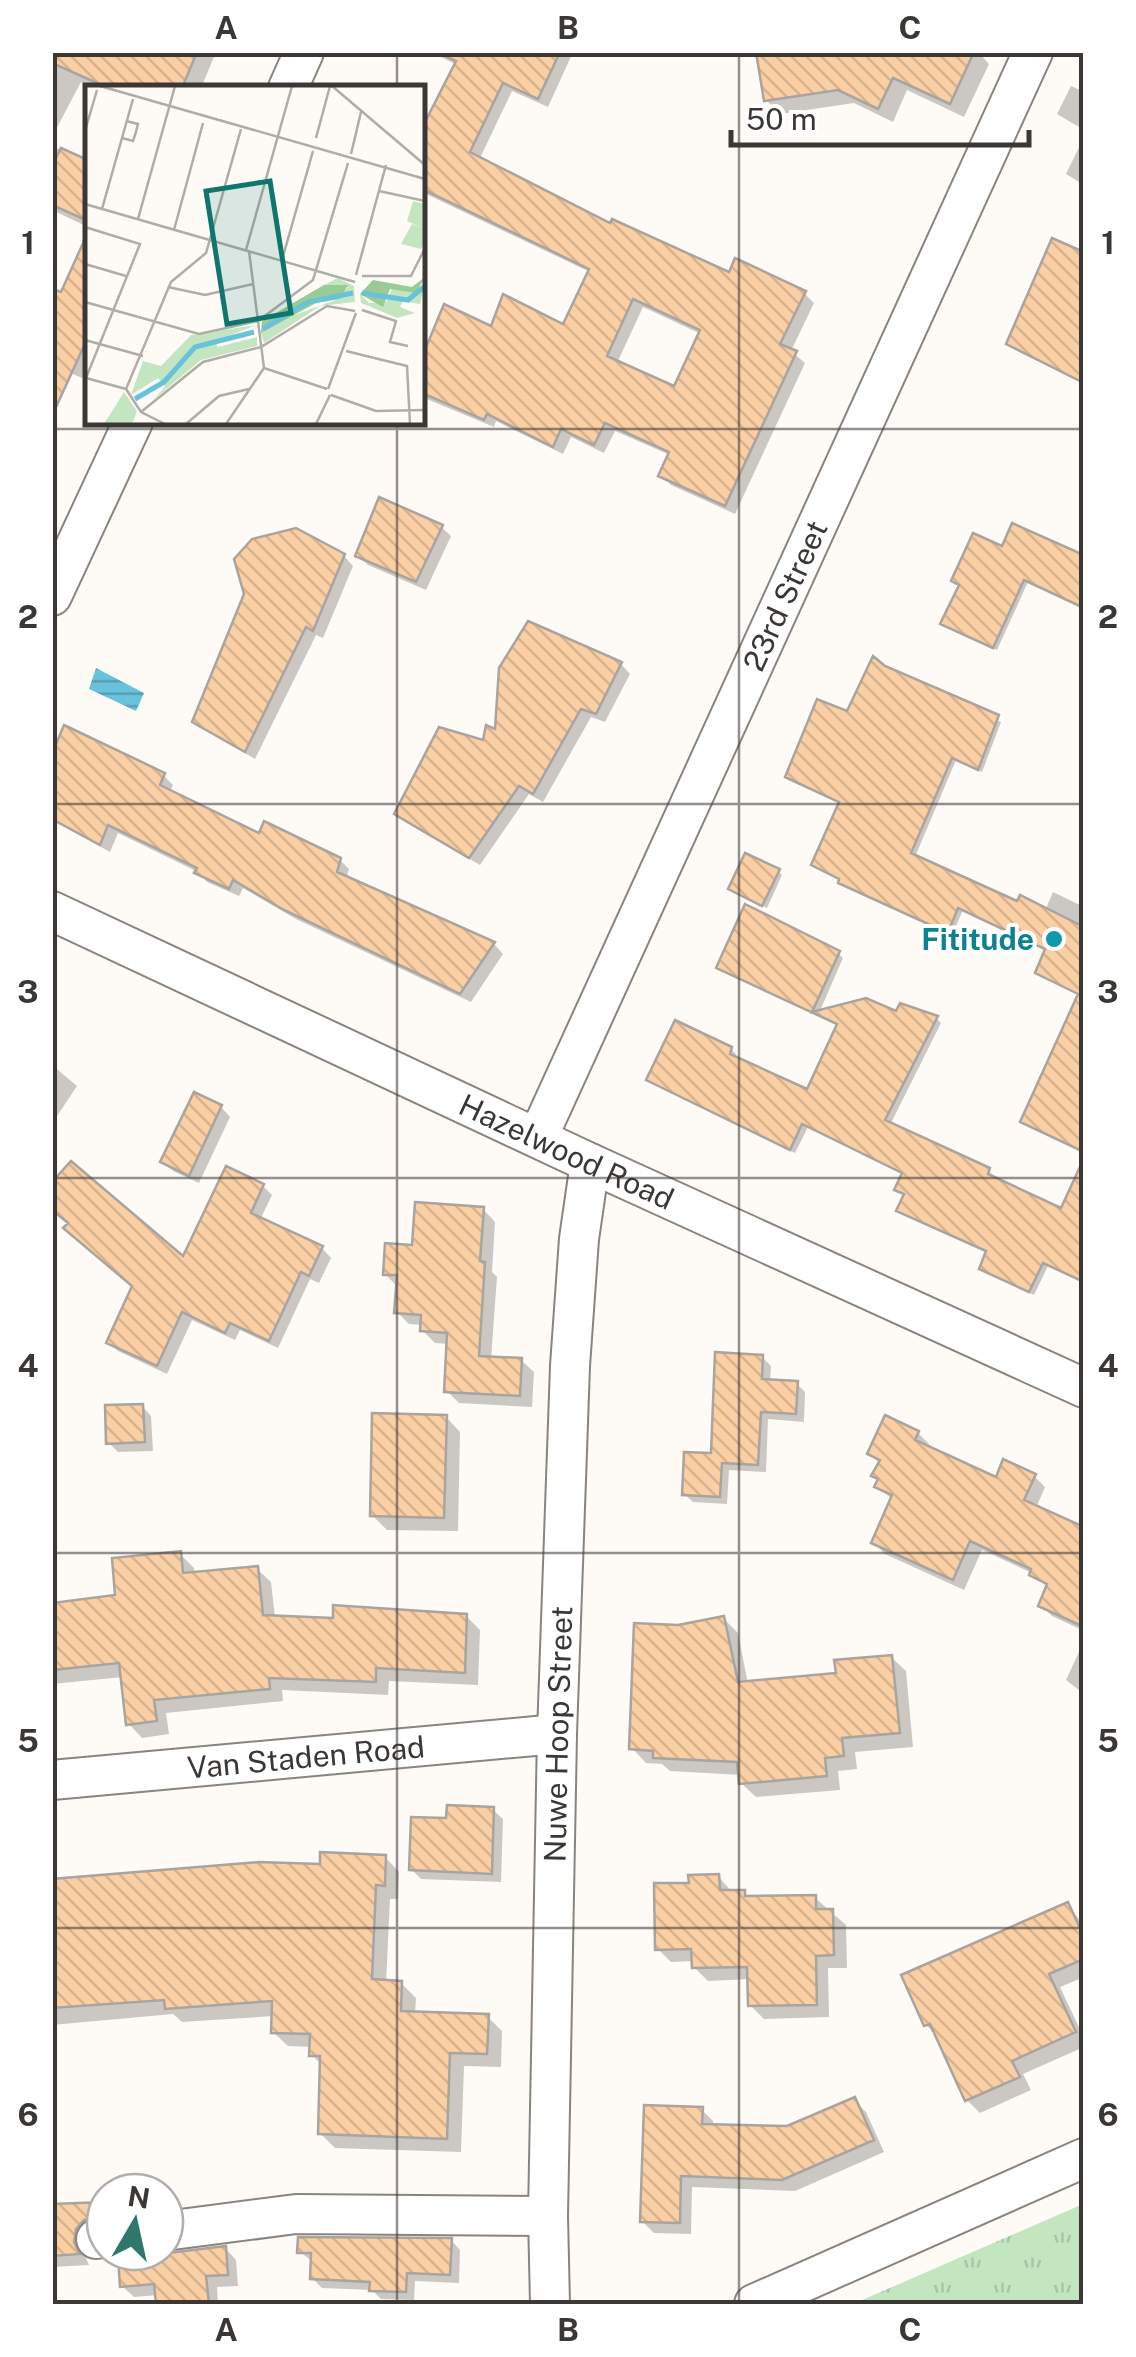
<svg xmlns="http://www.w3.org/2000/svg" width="1136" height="2357" font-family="'Public Sans',sans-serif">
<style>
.grass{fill:url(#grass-tufts)}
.water{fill:url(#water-rules)}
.shadow{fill:#0003;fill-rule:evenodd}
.building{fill:url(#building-back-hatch);stroke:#aaa49e;stroke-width:2.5;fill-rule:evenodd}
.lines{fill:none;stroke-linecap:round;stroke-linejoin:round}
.street-casing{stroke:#8a847e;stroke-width:42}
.street{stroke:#fff;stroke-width:38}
.grid{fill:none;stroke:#3a3734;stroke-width:2.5;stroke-opacity:0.55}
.culture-dot{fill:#0f9aa8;stroke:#fff;stroke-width:4}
.labels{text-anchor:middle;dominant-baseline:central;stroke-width:8;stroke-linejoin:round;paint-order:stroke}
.street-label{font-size:30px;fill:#3a3734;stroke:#fff}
.culture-label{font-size:30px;font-weight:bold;fill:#0d838f;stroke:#fff;text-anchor:end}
.inset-river{fill:none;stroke:#68c2da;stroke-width:5}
.inset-road{fill:none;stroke:#b0aca8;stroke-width:2.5}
.view{fill:#0f766e;fill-opacity:0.15;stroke:#0f766e;stroke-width:5}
.inset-edge{fill:none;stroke:#3a3734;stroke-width:5}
.neatline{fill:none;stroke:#3a3734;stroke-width:4}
.grid-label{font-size:32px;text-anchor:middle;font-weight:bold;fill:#3a3734}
</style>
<defs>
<pattern id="grass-tufts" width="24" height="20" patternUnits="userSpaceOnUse" patternTransform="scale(2.5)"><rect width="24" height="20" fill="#c3e6c1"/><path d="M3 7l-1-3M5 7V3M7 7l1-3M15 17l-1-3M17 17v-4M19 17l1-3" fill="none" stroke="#a8c6a6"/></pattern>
<pattern id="water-rules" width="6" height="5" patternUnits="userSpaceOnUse" patternTransform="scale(2.5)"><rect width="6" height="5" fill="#68c2da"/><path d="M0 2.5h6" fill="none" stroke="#579eb2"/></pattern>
<pattern id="building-back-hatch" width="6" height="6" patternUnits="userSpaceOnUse" patternTransform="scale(2.5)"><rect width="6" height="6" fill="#facfa4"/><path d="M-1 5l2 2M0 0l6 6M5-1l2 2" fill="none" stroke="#d7b28e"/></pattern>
</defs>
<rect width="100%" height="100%" fill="#fefaf6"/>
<path class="grass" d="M1083,2204V2304H853Z"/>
<path class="water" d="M96,668L144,693L136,711L89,689Z"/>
<path class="shadow" d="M52,52H216L201,88H95L81,82L52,137Z
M431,52H573L548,107L512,91L479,160L611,227L730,275L804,293L814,303L791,351L805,363L735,514L671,485L661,475L670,455L615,431L604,453L571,437L563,454L496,421L494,427L422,397V341L430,345L493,329L564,327L590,272L422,192V121L428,123L457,65ZM643,307L701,334L675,389L617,363Z
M772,52H978L989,64L964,117L907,90L893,122L854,103L780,114L766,100Z
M1071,86L1084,92V130L1057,114Z
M1084,137V185L1066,174Z
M52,146L88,163V227L52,210Z
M88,263V367L82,378L52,365L63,296Z
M441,527L451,536L426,590L368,565L358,555Z
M1003,549L1084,557V608L1028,582L997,650L943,623L961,586L954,581Z
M344,556L353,566L323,638L316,635L255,759L205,730L195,721Z
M621,664L630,674L605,722L591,717L543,802L529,794L480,865L407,823L397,814L497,733Z
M884,668L1001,722L982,772L956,760L915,857L1018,904L1045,911L1053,892L1084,907V1152L1027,1125L1080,995L1042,976L1047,950L963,910L952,935L845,886L841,881L814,864L842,803L792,780Z
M52,761L164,776L173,785L170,791L260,837L340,860L349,869L346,879L494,944L503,954L471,1002L296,919L243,888L239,896L207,882L198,872L118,833L110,852L52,820Z
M778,871L782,875L767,908L735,892Z
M838,953L843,958L819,1013L897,1014L936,1018L941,1023L890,1125L988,1170L993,1175L992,1178L1062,1211L1084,1209V1283L1048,1266L1034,1295L987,1274L982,1269L988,1253L899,1211L906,1195L897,1189L904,1175L808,1127L795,1153L649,1079L731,1049L736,1054L734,1058L809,1093L839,1026L719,967Z
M52,1065L77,1086L55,1119L52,1118Z
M221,1107L230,1117L199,1183L173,1171L163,1162Z
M263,1186L272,1195L260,1220L322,1248L331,1258L319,1283L310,1279L278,1348L240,1330L235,1340L192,1320L167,1374L118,1351L109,1342L183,1260Z
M483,1209L495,1222L492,1272L497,1277L491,1359L521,1360L534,1372L532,1407L459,1403L447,1391L449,1344L435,1343L422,1330L423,1325L409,1324L397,1312L398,1287L385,1274L414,1248Z
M762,1357L771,1366L770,1382L797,1384L805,1392L804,1422L768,1419L766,1472L729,1470L727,1504L693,1502L684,1494L713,1456Z
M142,1406L151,1416L153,1451L118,1452L109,1443Z
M446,1417L460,1432L458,1531L387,1530L372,1515Z
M918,1433L929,1444L927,1449L997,1480L1034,1476L1045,1487L1036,1508L1084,1529V1631L1052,1616L1041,1605L1048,1588L1032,1573L982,1550L964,1590L885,1554L874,1543L893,1500L877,1486L880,1481L874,1476L880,1464L870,1454Z
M180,1554L194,1568L195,1575L257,1569L271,1582L275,1618L335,1621L466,1616L480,1630L478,1685L389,1681L388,1695L282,1690L283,1701L166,1713L169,1734L142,1738L129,1724L123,1677L52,1684V1605L118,1598Z
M724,1619L738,1633L748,1684L839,1675L891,1657L906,1671L913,1747L855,1752L857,1769L838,1771L840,1790L756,1797L741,1783V1775L670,1771L662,1764L646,1763L632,1748L678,1627Z
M1084,1641V1694L1066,1680Z
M493,1810L503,1819L501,1882L421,1879L412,1870L449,1821Z
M385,1857L399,1872L398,1899H390L386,1983H401L416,1998L415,2014L488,2017L502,2031L501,2067L464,2066L461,2152L335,2148L320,2133L322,2065L312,2055V2047L288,2046L273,2032L274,2016L182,2022L173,2014L52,2025V1882L322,1867Z
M718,1876L732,1892H744L750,1898L814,1897L846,1925L847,1968H828L829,2017L764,2019L750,2005V1979L708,1981L694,1967V1961L671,1962L658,1949L692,1885Z
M1067,1905L1084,1925V1977L1060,1987L1084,2038V2047L1023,2074L1031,2090L980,2113L967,2100L939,2038L926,2025Z
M854,2100L866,2112L884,2152L795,2191L692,2187L691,2234L654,2233L642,2221L701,2109L713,2121V2127L787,2129Z
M134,2185L142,2192H105V2228L87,2241L84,2254L89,2265L52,2267V2207L101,2205L100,2187Z
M451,2240L460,2250L459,2283L415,2281L414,2300L381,2299L372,2290L322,2288L312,2278L313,2262L300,2252Z
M225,2248L236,2260L238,2286L217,2287L218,2304H158V2295L134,2297L122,2286L120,2257L125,2252H153L167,2256Z"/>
<path class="building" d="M52,52H197L182,88H108L52,63Z
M437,52H560L538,99L503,83L470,152L610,223L612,219L729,272L735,258L806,291L780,344L797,351L725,506L658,476L669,452L605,423L594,445L561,429L553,447L487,414L484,420L422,393V357L444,304L491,326L503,294L563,324L589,269L422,189V128L456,61ZM633,299L700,330L674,386L607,356Z
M756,52H974L950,104L893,78L878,109L838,90L764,101Z
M61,148L88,160V221L52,205V166Z
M88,232V337L52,416V289L61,292Z
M1052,238L1084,252V383L1006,344Z
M379,497L443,525L416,582L355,556Z
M1012,523L1084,555V608L1024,580L993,648L940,624L959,585L951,581L973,533L1002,546Z
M296,528L345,554L313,631L306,627L245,752L192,722L244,594L234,559L252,539Z
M528,621L622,662L596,714L581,709L533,794L519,786L469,858L394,814L439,727L483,740L486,725L495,729L499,668Z
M873,656L885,666L999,715L978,770L952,758L911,853L1017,901L1020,895L1084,927V1152L1020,1122L1078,994L1035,973L1045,949L958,908L948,933L838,883L839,879L811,865L839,802L785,777L817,699L847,711Z
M64,725L165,773L160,785L259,833L264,821L341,858L337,872L495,942L460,994L284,910L233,880L229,889L194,873L197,868L108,825L100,845L52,819V754Z
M745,853L780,869L762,906L728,889Z
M745,904L840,951L812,1012L866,998L896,1011L900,1003L938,1016L885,1120L990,1168L988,1174L1061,1208L1084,1158V1282L1043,1263L1029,1292L979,1269L986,1251L896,1211L904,1194L894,1190L902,1173L802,1124L790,1150L646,1080L675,1020L732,1047L730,1054L807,1089L837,1024L716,968Z
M194,1092L222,1105L189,1176L160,1162Z
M71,1161L183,1256L226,1166L264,1184L251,1213L323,1246L309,1276L301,1272L269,1341L230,1323L225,1333L182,1312L157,1366L106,1343L132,1286L63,1228L68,1223L52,1210V1182Z
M415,1202L484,1207L480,1261L485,1262L479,1356L522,1358L520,1396L444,1392L447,1333L420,1331L421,1315L394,1313L397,1275H383L385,1243L412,1245Z
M715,1352L763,1355L762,1379L798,1381L796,1414L761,1412L758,1465L722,1463L720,1497L682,1495L684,1452L711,1453Z
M143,1404L145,1442L106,1444L105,1405Z
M372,1413L447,1415L444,1518L370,1516Z
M885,1415L919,1431L915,1440L996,1477L1003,1459L1036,1474L1024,1500L1084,1527V1627L1038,1606L1047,1584L1029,1575L1031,1569L970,1541L953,1580L871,1543L892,1495L874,1487L878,1479L871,1476L880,1460L867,1454Z
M181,1551L183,1573L258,1566L263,1615L333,1618V1605L467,1614L465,1673L376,1668V1682L269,1678L270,1689L154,1700L157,1721L126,1725L119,1663L52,1670V1603L115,1595L112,1558Z
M724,1616L738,1682L836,1673L834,1660L892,1655L900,1733L842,1738L844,1756L825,1758L827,1776L739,1784L737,1762L653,1758V1751L629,1749L634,1623L678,1625Z
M447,1805L494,1807L492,1874L409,1870L411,1817L446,1818Z
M320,1852L386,1855L385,1886L376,1885L372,1979L402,1981L401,2011L489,2014L487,2054L450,2053L447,2139L318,2134L320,2056H309L310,2034L271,2033L272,2001L165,2009L164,2000L52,2008V1879L259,1862L320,1864Z
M719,1874L720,1890H745V1896L816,1895V1909H833L834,1955L816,1956L817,2005L748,2006L747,1967L692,1968L691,1949L655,1950L654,1883H689L688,1875Z
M1068,1902L1084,1937V1959L1049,1974L1076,2032L1012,2061L1020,2077L965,2101L930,2024L924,2026L901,1975Z
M855,2097L874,2140L782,2180L681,2176L680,2223L640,2222L644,2105L703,2107L702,2124L787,2126Z
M105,2202V2216L84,2220L76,2229L74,2242L80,2254L52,2256V2204Z
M298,2237L452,2238L450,2275L407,2273L406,2292L369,2291L370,2282L310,2279L311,2253H297Z
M226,2246L228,2275L206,2276L209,2304H156L154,2284L120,2287L118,2256L122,2252L168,2253Z"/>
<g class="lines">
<defs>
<g id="street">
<path d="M288,88L304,52"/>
<path d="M52,596L133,422"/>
<path id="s1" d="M52,911L590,1163L1084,1388"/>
<path id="s2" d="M538,1137L1033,52"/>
<path id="s3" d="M52,1780L557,1734"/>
<path d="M165,2231L296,2214L548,2216"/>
<path d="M96,2239L105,2238"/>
<path id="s4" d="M550,2304L548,2216L557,1734L570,1366L579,1239L590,1163"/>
<path d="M754,2304L1084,2158"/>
</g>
</defs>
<use href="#street" class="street-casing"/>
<use href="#street" class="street"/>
</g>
<path class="grid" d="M397,52V88M739,52V2304M397,422V2304M52,429H1084M52,804H1084M52,1178H1084M52,1553H1084M52,1928H1084"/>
<circle class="culture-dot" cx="1054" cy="939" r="10"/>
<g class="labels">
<g class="street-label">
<text stroke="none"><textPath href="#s2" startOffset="595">23rd Street</textPath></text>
<text stroke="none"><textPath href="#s1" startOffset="568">Hazelwood Road</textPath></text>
<text stroke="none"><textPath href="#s4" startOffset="570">Nuwe Hoop Street</textPath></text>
<text stroke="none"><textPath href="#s3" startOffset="255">Van Staden Road</textPath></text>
</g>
<g class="culture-label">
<text x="1034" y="939">Fititude</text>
</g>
</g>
<g transform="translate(85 85)">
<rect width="340" height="340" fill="#fefaf6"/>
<path d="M328,116L340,119V156L336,164L316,159L327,139L339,144L322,136ZM253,193L269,201L270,217L235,221L179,258L176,248L201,233L251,215L263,202L239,200ZM340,198L335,219L318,216L315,222L330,228L312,233L276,218L275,209L284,218L301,217L307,204L333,206ZM171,240L130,257L133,262L172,252V261L116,275L68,315L80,302L73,293L46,310L58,276L76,281L106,250ZM39,307L52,326L47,339H19Z" fill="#c3e6c1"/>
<path d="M340,192L331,208L305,204L298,222L275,209L288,195L327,202ZM239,200H263L255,214L231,218L176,248L177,236Z" fill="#98cb95"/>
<path class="inset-river" d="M277,208L323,215L340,201M178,244L223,217L268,208M50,314L79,297L110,262L169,247"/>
<path class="inset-road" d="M15,1L340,94M247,1L340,80M0,46L12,5M37,53L48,56L51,47L53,39L41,36M231,53L245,1M266,69L276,27M294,106L340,116M0,119L270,197M17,124L48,14M53,134L90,1M0,142L55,159L1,293M89,145L118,38M161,165L207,1M197,175L228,66M0,179L41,191M271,190L301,80M277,191H326L340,163M83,202L120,210L168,199M0,217L114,249L173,236L228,195L263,78M277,225L311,236L305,257L323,261M0,255L58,271M261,266L322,281L325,339M179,283L242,304M1,293L41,304M243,304L271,228M246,310L291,326L340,325M56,327L118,277L176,262L242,221L270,226M80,339L56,327L41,304L86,197L121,168L156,44M101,339L134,311L164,304M141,339L179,283L164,166M231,339L245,310"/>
<path class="view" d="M185,96L206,228L142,239L121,106Z"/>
<rect width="340" height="340" class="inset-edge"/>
</g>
<rect width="1136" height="2357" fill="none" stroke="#ffffff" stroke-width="110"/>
<g transform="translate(135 2222) rotate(9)"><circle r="48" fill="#ffffff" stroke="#b0afae" stroke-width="2.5"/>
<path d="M0-8L18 38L0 25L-18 38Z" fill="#2f766c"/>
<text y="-15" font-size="28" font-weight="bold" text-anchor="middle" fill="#3a3734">N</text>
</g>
<path d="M731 130v15h298v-15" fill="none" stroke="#3a3734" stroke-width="5"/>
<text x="746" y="130" font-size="30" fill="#3a3734" stroke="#ffffff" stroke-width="8" paint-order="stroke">50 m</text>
<rect x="55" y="55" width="1026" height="2247" class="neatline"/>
<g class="grid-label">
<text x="226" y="39">A</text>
<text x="568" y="39">B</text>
<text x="910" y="39">C</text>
<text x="28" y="254">1</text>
<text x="1108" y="254">1</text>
<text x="28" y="628">2</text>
<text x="1108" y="628">2</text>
<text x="28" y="1003">3</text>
<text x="1108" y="1003">3</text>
<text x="28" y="1377">4</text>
<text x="1108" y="1377">4</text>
<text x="28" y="1752">5</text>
<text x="1108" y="1752">5</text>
<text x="28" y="2126">6</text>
<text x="1108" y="2126">6</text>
<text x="226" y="2341">A</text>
<text x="568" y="2341">B</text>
<text x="910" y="2341">C</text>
</g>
</svg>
